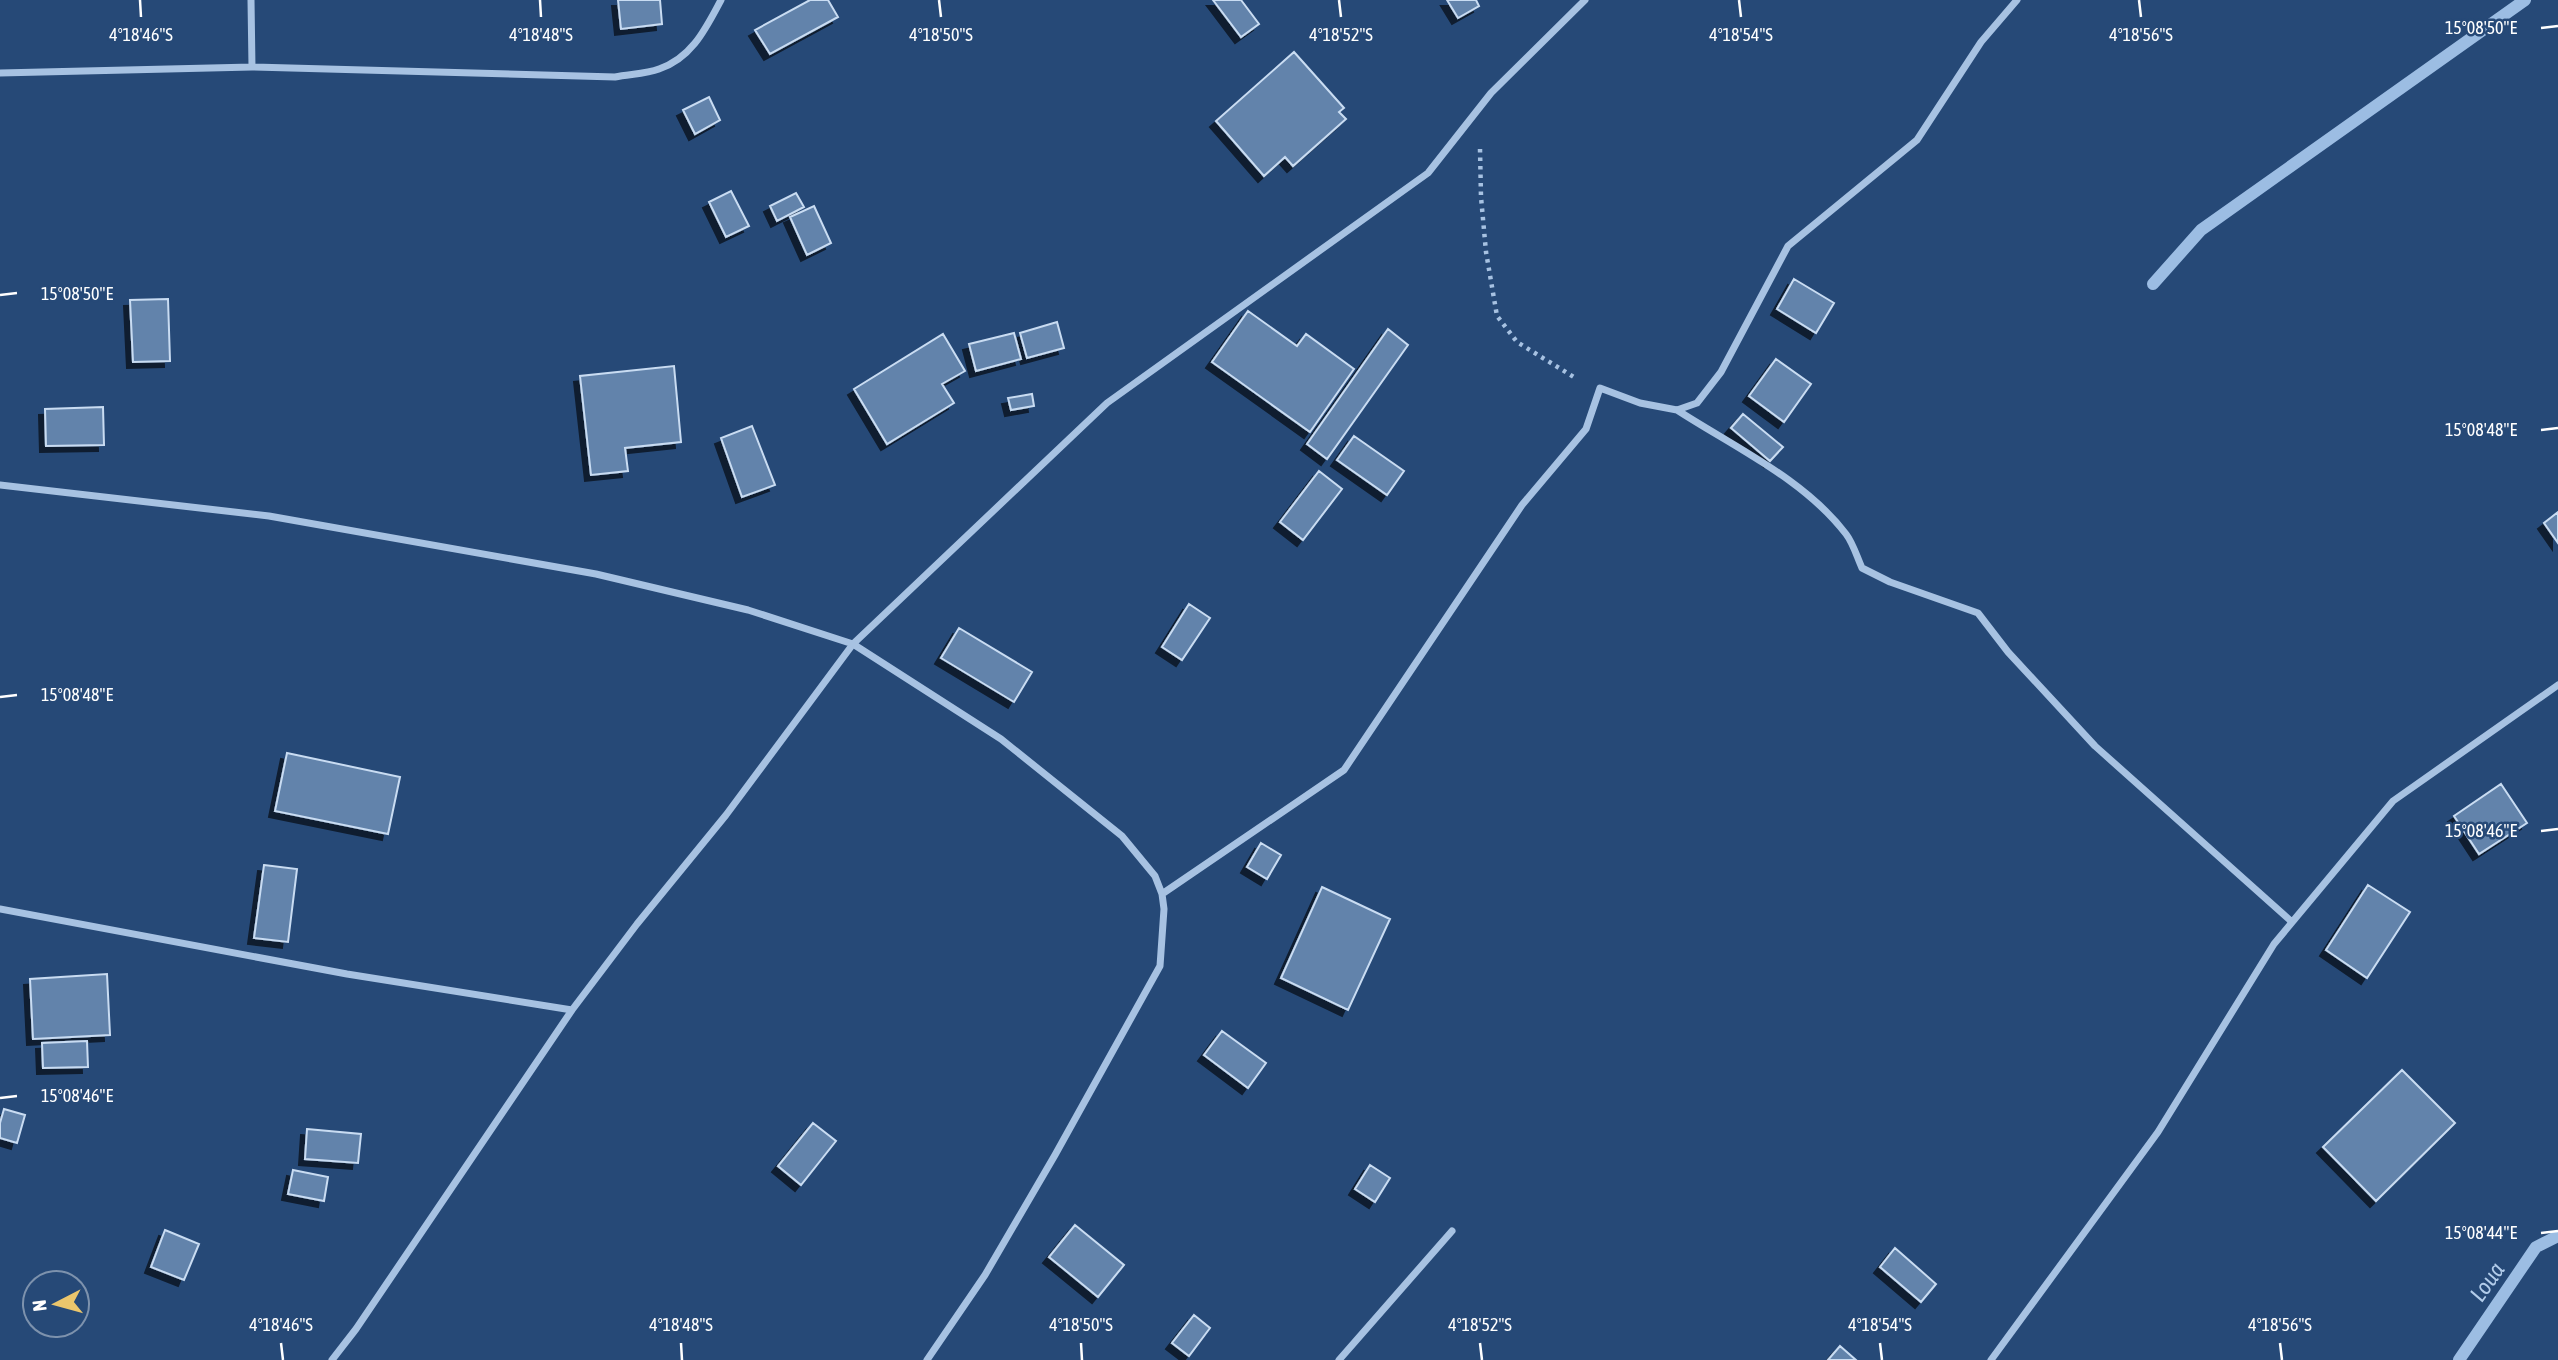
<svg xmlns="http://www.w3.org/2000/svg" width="2558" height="1360" font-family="'Asap Condensed',sans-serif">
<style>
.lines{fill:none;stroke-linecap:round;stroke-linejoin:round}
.stream{stroke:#9cbde3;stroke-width:12}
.building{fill:#6283ab;stroke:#c9dcf2;stroke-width:2;filter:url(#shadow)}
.path{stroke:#a7c2e2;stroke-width:4.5;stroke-dasharray:3.5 5;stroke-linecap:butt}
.minor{stroke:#a7c2e2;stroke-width:7}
.ticks{fill:none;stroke:#fff;stroke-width:2.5}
.labels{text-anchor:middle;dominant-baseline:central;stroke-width:5;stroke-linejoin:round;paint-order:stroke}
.water-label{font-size:23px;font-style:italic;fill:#b2ccea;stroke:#264977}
.ticks-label{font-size:18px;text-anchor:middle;fill:#fff;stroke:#264977;stroke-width:5;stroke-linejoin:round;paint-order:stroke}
</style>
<defs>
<filter id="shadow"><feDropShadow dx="-6" dy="6" stdDeviation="0" flood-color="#0009"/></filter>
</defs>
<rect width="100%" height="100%" fill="#264977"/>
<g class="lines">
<path class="stream" d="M2153,284L2201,230L2525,0
M2459,1360L2536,1247L2558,1236"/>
</g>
<path class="building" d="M618,0H660L662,24L621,29Z
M810,0H828L838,17L770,54L755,30Z
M1213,0H1241L1259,24L1241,37Z
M1447,0H1476L1479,6L1458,18Z
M1294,52L1344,108L1339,112L1346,119L1293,166L1285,157L1264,176L1216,121Z
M709,97L720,120L695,134L683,110Z
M731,191L749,226L726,237L709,202Z
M796,193L804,207L777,221L770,206Z
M814,206L831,243L807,255L790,217Z
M1794,279L1834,303L1816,333L1777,309Z
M168,299L170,361L133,362L130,300Z
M1248,311L1297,346L1306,334L1354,369L1310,432L1212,362Z
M1057,322L1064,348L1027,358L1020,333Z
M1388,329L1408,345L1327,459L1307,444Z
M1014,333L1021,359L976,371L969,344Z
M943,334L965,371L942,384L954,403L887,444L854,389Z
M1776,359L1811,384L1784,422L1749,396Z
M674,366L681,442L625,448L628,471L591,475L580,376Z
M1032,394L1034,406L1011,410L1008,398Z
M103,407L104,445L46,446L45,409Z
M1743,414L1783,447L1770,461L1731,428Z
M752,426L775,485L742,497L721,438Z
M1354,436L1404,471L1387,495L1337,460Z
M1319,471L1342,489L1303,540L1280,522Z
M2558,512V543L2544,523Z
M1189,604L1210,618L1182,660L1162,647Z
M959,628L1032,672L1014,702L941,658Z
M287,753L400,777L388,834L275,811Z
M2501,784L2527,823L2479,854L2454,816Z
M1261,843L1281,855L1267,879L1247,867Z
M264,865L297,869L288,942L254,938Z
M2368,885L2410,912L2367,978L2326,950Z
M1322,887L1390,919L1348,1010L1281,978Z
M107,974L110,1035L33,1039L30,979Z
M1222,1031L1266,1063L1248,1088L1204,1055Z
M87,1041L88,1067L43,1068L42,1043Z
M2402,1070L2455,1123L2376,1201L2323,1147Z
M4,1109L25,1115L17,1143L0,1138V1123Z
M813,1123L836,1141L801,1185L778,1166Z
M307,1129L361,1134L358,1163L305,1159Z
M1370,1165L1390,1178L1375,1202L1355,1189Z
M293,1170L328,1177L324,1201L288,1194Z
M1075,1225L1124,1265L1098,1297L1049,1257Z
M165,1230L199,1244L184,1280L151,1267Z
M1895,1248L1936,1284L1921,1302L1880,1267Z
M1194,1315L1210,1328L1189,1356L1172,1343Z
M1840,1346L1856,1360H1828Z"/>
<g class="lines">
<path class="path" d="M1480,149L1481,197L1486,252L1497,316L1517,342L1577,379"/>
<path class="minor" d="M251,0L252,67
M0,73L252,67L615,77C629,74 646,74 659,69C692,58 706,28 721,0
M1677,410C1734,447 1804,479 1846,534C1853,543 1857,557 1862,568L1890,582L1978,613L2008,652L2095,746L2292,922
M0,485L269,516L596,574L748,610L853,644L1001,739L1122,836L1155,876L1162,894L1164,909L1160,966L1055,1155L985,1275L927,1360
M1162,894L1344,770L1522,505L1586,429L1600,388L1640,403L1677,410L1697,403L1721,372L1788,246L1917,140L1981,42L2017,0
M0,909L347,974L572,1010
M332,1360L356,1329L572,1010L637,924L726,815L853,644L1107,403L1428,173L1491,93L1585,0
M1339,1360L1452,1231
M1991,1360L2158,1132L2274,944L2393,801L2558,685"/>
</g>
<path class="ticks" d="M140,0L141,17M540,0L541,17M939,0L941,17M1339,0L1341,17M1739,0L1741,17M2139,0L2141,17M2541,28L2558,26M0,295L17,293M2541,430L2558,428M0,697L17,695M2541,831L2558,829M0,1098L17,1096M2541,1233L2558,1231M281,1343L283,1360M681,1343L682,1360M1081,1343L1082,1360M1480,1343L1482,1360M1880,1343L1882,1360M2280,1343L2282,1360"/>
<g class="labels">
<g class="water-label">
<text transform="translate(2487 1282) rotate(-55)">Loua</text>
</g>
</g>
<g class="ticks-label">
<text x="2481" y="34">15°08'50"E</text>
<text x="141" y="41">4°18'46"S</text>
<text x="541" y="41">4°18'48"S</text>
<text x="941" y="41">4°18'50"S</text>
<text x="1341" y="41">4°18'52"S</text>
<text x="1741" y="41">4°18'54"S</text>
<text x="2141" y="41">4°18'56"S</text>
<text x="77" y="300">15°08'50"E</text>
<text x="2481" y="436">15°08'48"E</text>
<text x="77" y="701">15°08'48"E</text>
<text x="2481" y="837">15°08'46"E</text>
<text x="77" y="1102">15°08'46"E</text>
<text x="2481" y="1239">15°08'44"E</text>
<text x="281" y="1331">4°18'46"S</text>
<text x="681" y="1331">4°18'48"S</text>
<text x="1081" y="1331">4°18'50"S</text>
<text x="1480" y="1331">4°18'52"S</text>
<text x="1880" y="1331">4°18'54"S</text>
<text x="2280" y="1331">4°18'56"S</text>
</g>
<g transform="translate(56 1304) rotate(264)"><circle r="33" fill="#264977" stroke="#7d92ad" stroke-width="2"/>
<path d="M0-5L12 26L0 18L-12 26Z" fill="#ebc66c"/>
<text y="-10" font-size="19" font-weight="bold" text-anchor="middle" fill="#ffffff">N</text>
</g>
</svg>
